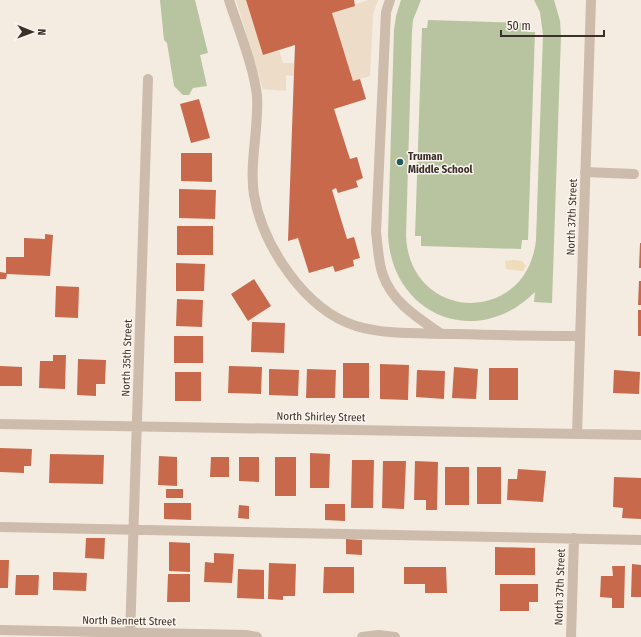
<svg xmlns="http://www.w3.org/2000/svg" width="641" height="637" font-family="'Fira Sans Condensed',sans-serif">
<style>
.green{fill:#b8c4a0}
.sand{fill:#efdcb8}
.plaza{fill:#ecdcc8}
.building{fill:#c8694b}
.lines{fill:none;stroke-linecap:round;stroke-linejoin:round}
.minor{stroke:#cdbbac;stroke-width:10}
.poi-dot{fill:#1f5a5e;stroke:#fbf5ee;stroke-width:1.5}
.labels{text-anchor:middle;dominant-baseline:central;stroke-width:3;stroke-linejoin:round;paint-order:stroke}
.poi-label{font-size:11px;font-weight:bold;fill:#3b302b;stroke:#fbf5ee;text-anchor:start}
.street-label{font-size:11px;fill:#3b302b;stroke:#fbf5ee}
</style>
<rect width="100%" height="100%" fill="#f4ebe1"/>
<path class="green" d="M160,0H195L208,53L200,55L207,86L193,88L189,95H183L174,86L167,43L164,40Z
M401,0H421L413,20L412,31L406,236C410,323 527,326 536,240L543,35L540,12L534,0H554L560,21L561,36L552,303L534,302L535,292C477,350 392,316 388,235L394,30L396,16Z
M428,20L528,23V32H535L528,240H522L521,249L421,246V236H415L422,28H427Z"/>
<path class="sand" d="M513,260L522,261L526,266L523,271L506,269L505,261Z"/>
<path class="plaza" d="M236,0H246L263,55L279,50L283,63H294V76L286,75V91L263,89Z
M368,0H378L373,14L370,76L353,81L332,13Z"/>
<path class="building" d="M246,0H354L355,6L332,13L353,81L360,79L366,99L334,109L350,159L357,157L363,178L356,181L358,187L338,193L336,188L332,190L347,239L354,237L360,258L353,260L354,266L335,272L333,266L309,273L298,238L288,241L295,45L263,55Z
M199,99L210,138L191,143L180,104Z
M181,153H212V182L181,181Z
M179,189L216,190L215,219L179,218Z
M177,226H213V255H177Z
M45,234L53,235L50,276L7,274L6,279H0V272L6,273V257H24V238L45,239Z
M640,243H641V268H639Z
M176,263L205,264L204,291H176Z
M254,279L271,306L248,321L231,294Z
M639,281H641V305H638Z
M56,286L79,287L78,318L55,317Z
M177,299L203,300L202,327L176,326Z
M638,310H641V336H638Z
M252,322L285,323L284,353L251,352Z
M174,336H203V363H174Z
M53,355H66L65,389L39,388L40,361H53Z
M78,359L106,360L105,384H96V396L77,395Z
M343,363H369V398H343Z
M380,364L409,365L408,400L380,399Z
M0,366L22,367V386H0Z
M229,366L262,367L261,394L228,393Z
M454,367L478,369L476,399L452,398Z
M489,368H518V400H489Z
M269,369L299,370L298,396L269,395Z
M307,369L336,370L335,398H306Z
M417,370L445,371L444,399L416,397Z
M614,370L640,372L639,394L613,393Z
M175,372H201V401H175Z
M0,448L32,449L31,466H24V473L0,472Z
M310,453L330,454L329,488H310Z
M50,454L104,455L103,484L49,483Z
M159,456L177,457V486L158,485Z
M211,457H229V477H210Z
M239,457H259V482L239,481Z
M275,457H296V496H275Z
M352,460H374L373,508H351Z
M383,461H406L404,509L382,508Z
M415,461L438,462L437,510H426V500H414Z
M445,467H469V505H445Z
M477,467H501V504H477Z
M518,469L546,471L543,502L507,500L508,479H517Z
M614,477L641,478V519L622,518L623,508L613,507Z
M166,489H183V498H166Z
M164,503H191V520L164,519Z
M325,504H345V521L325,520Z
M239,505L249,506V519L238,518Z
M86,538H105L104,559L85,558Z
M346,539L362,540V555L346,554Z
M169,542L190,543V572L169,571Z
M495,547L535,548V575H495Z
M214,553L234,554L232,583L204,582L205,562L214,563Z
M0,560H9L8,588H0Z
M269,563L296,564L295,596H283V600L268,599Z
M632,564L641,565V597H631Z
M612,566H625L624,608H612V598L600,597L601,576H613Z
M324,567H354V593H323Z
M404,567H446L447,593H425V584H404Z
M238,569L264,570V599L237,598Z
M53,572L87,573L86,591L53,590Z
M168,574H190V602H167Z
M16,575H39L38,595H15Z
M500,584H538V602H529V611H500Z"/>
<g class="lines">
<path class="minor" d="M229,0C238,28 254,67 257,96C259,129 249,163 254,195C263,246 305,310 356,326C386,335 421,333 452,334C495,335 537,336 580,336
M390,0L386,12L376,232C378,246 378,262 383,275C392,302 418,318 440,333
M585,172L634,174
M0,424L641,435
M577,434L591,0
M0,527L641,540
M0,630L246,635L257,637
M130,637L148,79
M362,637L379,635L395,637
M571,637L574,538"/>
</g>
<circle class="poi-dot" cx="400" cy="162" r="4"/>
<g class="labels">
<g class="poi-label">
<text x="408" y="156">Truman<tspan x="408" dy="13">Middle School</tspan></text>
</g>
<g class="street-label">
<text transform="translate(572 217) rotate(-88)">North 37th Street</text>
<text transform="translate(127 358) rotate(-88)">North 35th Street</text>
<text transform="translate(321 417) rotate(1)">North Shirley Street</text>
<text transform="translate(560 587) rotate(-88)">North 37th Street</text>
<text transform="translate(129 621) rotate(1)">North Bennett Street</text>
</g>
</g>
<g transform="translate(32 32) rotate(91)" stroke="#fbf5ee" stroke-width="3" paint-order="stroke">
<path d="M0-3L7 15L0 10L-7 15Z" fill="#3b302b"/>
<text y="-6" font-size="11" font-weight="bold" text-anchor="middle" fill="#3b302b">N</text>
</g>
<path d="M501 30v6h103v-6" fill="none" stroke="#3b302b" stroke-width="2"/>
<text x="507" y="30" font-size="12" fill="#3b302b" stroke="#fbf5ee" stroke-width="3" paint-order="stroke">50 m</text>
</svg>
